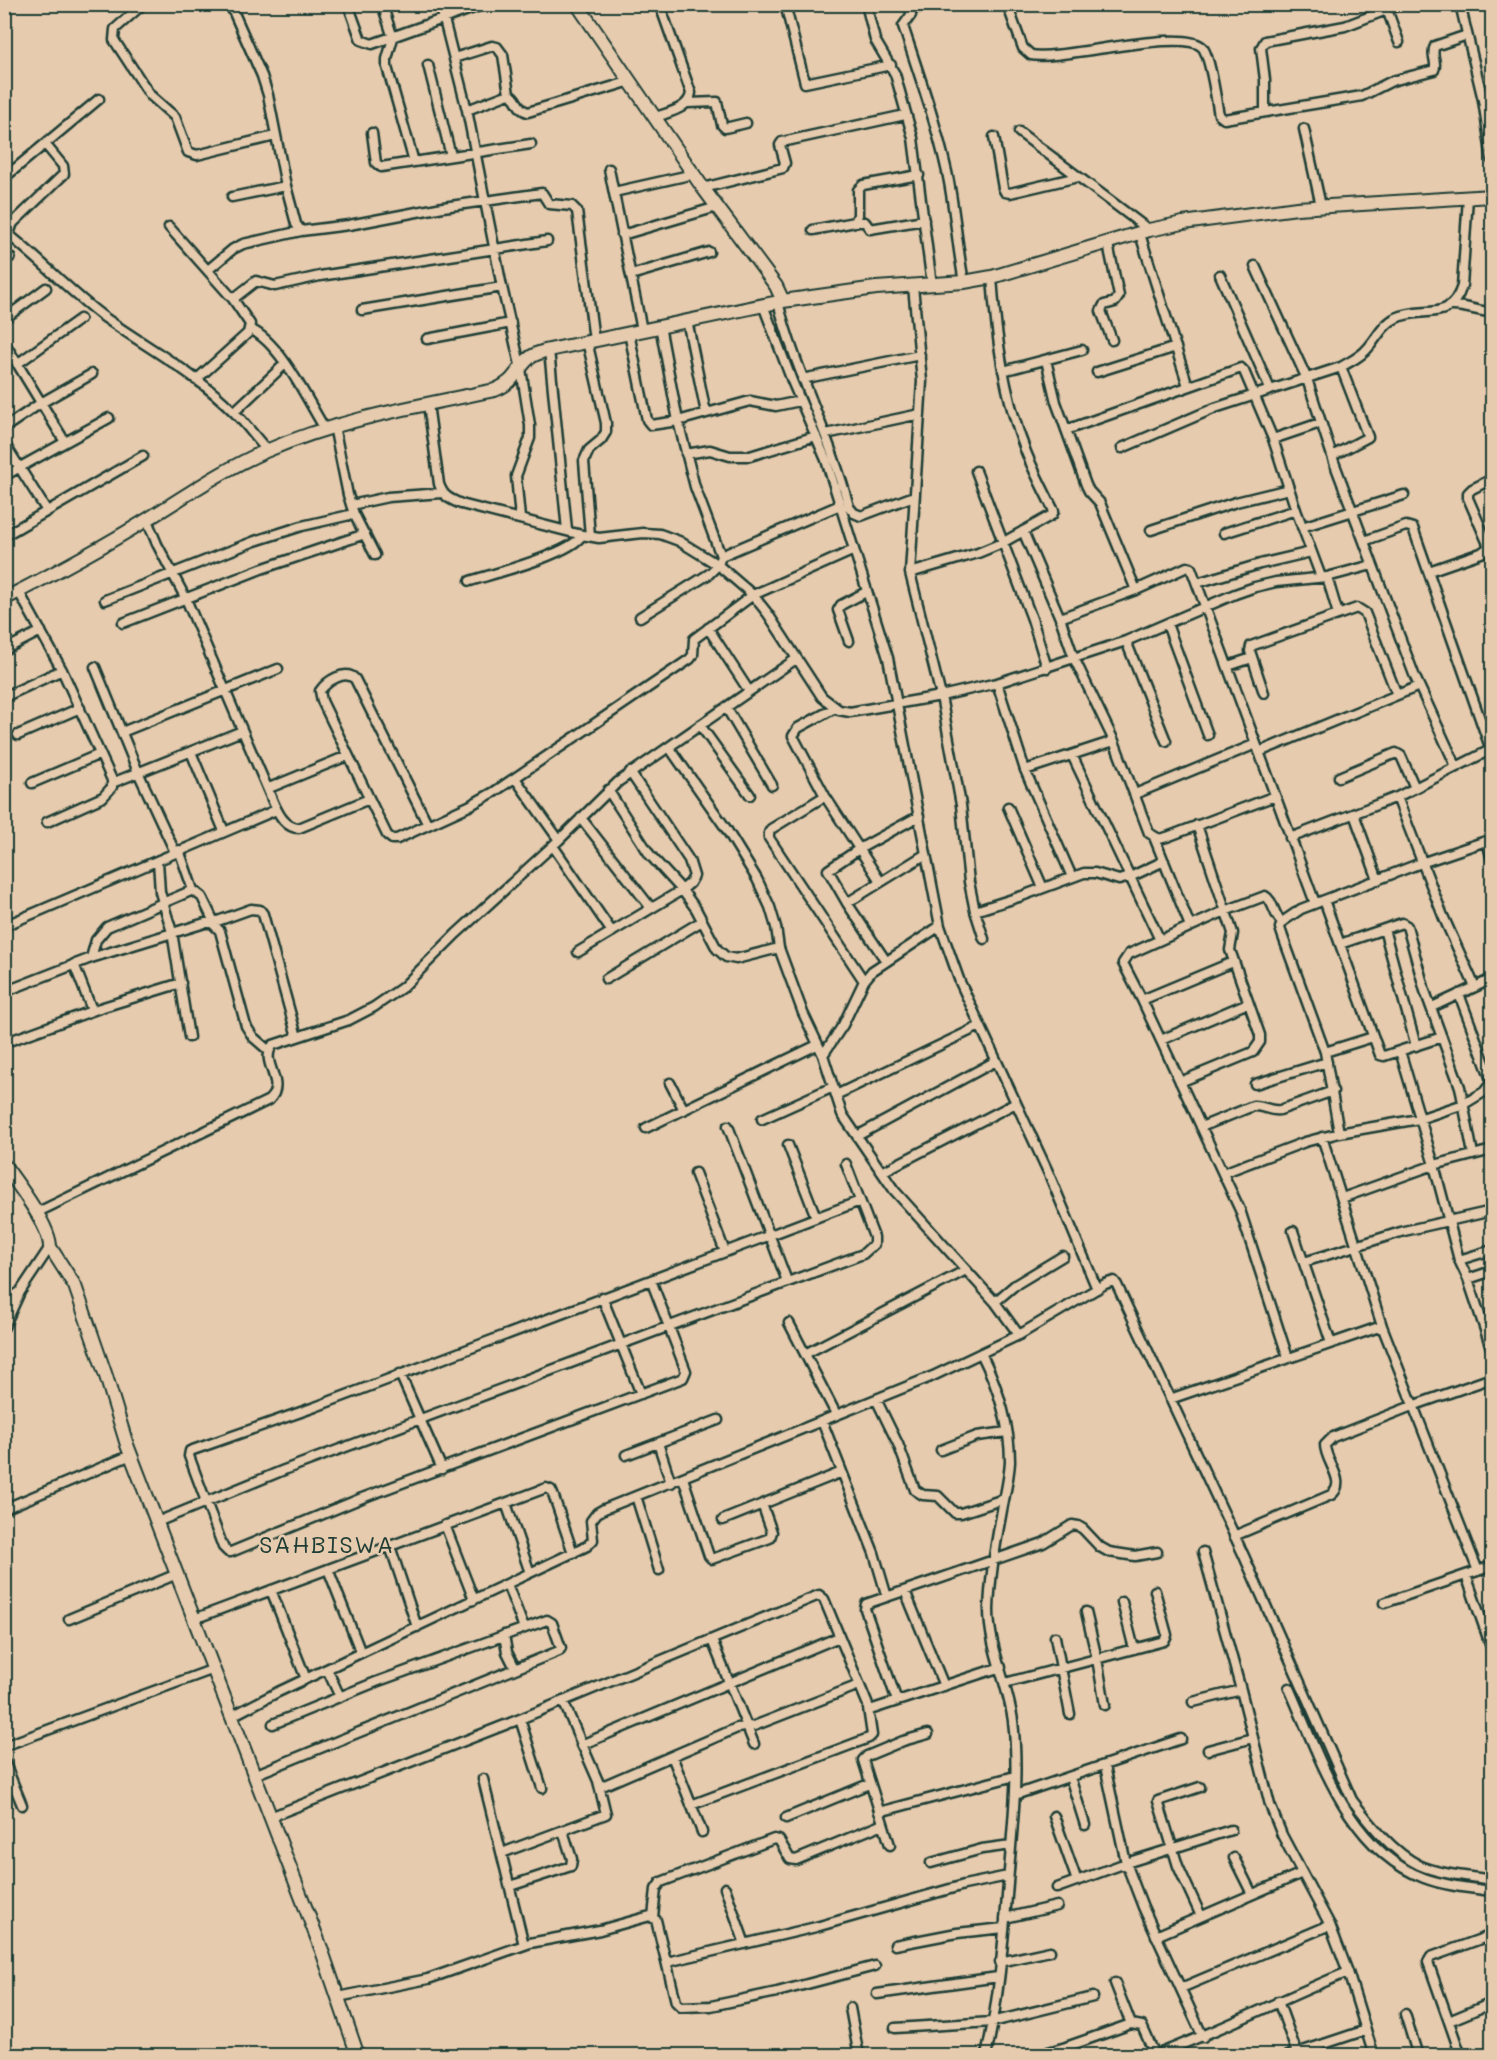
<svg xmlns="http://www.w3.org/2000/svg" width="1497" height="2060" font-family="Mali,sans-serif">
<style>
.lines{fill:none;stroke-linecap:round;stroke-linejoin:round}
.street-casing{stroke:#1f3d34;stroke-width:13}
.secondary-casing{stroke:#1f3d34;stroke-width:16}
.street{stroke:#e6cbae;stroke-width:8}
.secondary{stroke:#e6cbae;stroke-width:12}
.labels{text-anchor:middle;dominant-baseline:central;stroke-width:5;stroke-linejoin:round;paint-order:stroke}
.quarter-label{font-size:24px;letter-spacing:1.5px;fill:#1f3d34;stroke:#e6cbae}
</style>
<rect width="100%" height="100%" fill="#e6cbae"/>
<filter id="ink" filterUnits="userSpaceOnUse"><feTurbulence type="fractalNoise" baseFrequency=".0167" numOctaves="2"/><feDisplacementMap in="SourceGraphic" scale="12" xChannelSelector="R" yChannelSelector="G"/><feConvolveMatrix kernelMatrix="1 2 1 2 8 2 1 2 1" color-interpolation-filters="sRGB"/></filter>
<g filter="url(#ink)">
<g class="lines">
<defs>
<path id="street" d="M143,4L115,29L114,40L150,95L175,117L188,152L197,155L275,136
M230,4L262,76L268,95L286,186L296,224L301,231L349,225L443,207L542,193L549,204L572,206L577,211L594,340
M348,4L361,40L372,44L485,4
M382,4L393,38L387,59V67L414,162
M440,4L467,110L502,287L521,369L530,425V438L516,476L520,518
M785,4L805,83L891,65
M866,4L875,40L895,74L913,138L932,285
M910,4L911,15L903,26C919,74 936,123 947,172C955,209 957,246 964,282
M1007,4L1023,48L1031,55C1062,61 1186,26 1203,48C1211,60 1216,100 1219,115L1224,119L1362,96L1392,81L1434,70C1438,63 1430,54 1435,46L1467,35
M1385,4L1399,42
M1460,4L1483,100L1492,160
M910,10L927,4
M454,58L492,46L497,47L503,55L509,94
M428,65L451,156
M688,103L717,102L722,125L725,128L746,123
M467,110L509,94C518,97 517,110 528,112L631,81
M1265,111V80L1261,48L1265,41L1345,26L1402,4
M656,117C669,112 689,109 691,93L663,14L662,4
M1304,129L1321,206
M1019,132L1149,230
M372,133L376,163L381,167L531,144
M994,137L1003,188L1005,192L1010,193L1078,177
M609,169L642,330
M4,178L99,99
M703,188L783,168L785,163L780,145L782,142L905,115
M614,192L694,174
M232,197L286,186
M855,222H865L870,229L924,220
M169,227L233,299L250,324L248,333L196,380
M813,230L855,222L858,215V190L863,185L919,175
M4,231C38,257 67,289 101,315C146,347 196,373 234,412C246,424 256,438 267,450
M9,234L13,223L64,174L63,166L45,144
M1140,234L1188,386
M622,235L717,207
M1108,244L1119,296L1115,302L1104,305L1101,311L1112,340
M4,261L10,257
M1255,266L1307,379L1334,462L1415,677L1456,766
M208,270L233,249L243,244L301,231
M631,275L709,252
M1220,275L1270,389
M913,286L922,381L910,573L941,696L961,805L969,882L975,911L984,939
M233,299L256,281L275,286L320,276L547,241
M778,302C796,373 831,437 849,507L854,513L861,516L914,496
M763,305L792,381L826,460L888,658L940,926L960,982L1049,1174L1097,1289
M1450,306C1466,305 1478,312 1492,312
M362,310L502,287
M4,319L46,288
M687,320L706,413
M250,329C281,343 307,400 325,429
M629,333L647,420L651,425L678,421L750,401L776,406L800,401
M427,339L511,323
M587,341L606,423V432L601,440L589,450L584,461L590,536
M4,342L65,442
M549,350L567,530
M1046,360L1056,402L1086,485L1089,491L1100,503L1136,590
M17,364L80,319
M1003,371L1082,350
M1097,372L1176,347
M802,379L920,355
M428,404L439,484C443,496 449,499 461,504L582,535L599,538L643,533L660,534L679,541L718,565L753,595L768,614L822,697L839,710L850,712L941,696L997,683L1126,641L1235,594L1255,587L1276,582L1327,577L1372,565
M234,412L285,364
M334,426L348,495L354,514L375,555
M4,428L41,403L92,374
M1066,430L1241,368L1244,371L1273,439L1296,510L1321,577
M826,434L920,414
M1273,439L1320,423
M4,443L47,511
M1122,448L1215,408L1341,367C1351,361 1361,357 1368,348C1377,338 1383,324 1396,318C1424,305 1450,324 1462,286L1468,197
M686,454L710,450L730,456H750L816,436
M1332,456L1368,437L1341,367
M976,471L1032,619L1047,668
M4,476L109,418
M351,505L388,497L442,493
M147,520L157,544L186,599L274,804C279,815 286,828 299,828L369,799
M1302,527L1404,495
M1151,530L1236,502L1289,489
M1023,531L1060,618L1074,658L1114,741L1149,833L1159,839L1167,837L1275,796
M1224,533L1296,510
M4,536L143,456
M1364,541L1406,526L1413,528L1491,750
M721,556L840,505
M1429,571L1481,553L1488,548V544L1468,498V493L1472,489L1492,479
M910,573L978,553L1002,543L1052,515L1054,511C1044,491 1034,472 1026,452C1004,396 996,336 992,277
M1327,577L1338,614
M470,581C492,574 572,554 582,535
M1197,583L1260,564L1311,552
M19,592L62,670L112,780V787L103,797L47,822
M105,600L255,541L302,526L354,514
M640,617L709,574L718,565L721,556L695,487L678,421L660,326
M1060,618L1136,590L1187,567L1191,568L1315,903
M123,623L261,569L365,534
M1167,624L1208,735
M708,628L749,691
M849,641L838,610L841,605L866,592
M1126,641L1166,741
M4,650L41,631
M1228,666L1252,658
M95,667L138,772L175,852
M997,683L1025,770L1072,877
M1264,693L1250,651L1251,646L1357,608L1365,613L1397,695
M4,697L62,670
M726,707L772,785
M835,708L798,728L793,736L825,796L880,881
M700,725L750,795
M122,732L278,669
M18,735L80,708
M669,747L725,827L757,879L770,907L776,927L779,948L803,1013L823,1055L842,1114L894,1190L995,1302L1019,1335
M191,752L224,831
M1259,752L1419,686
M1072,755L1160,940
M1025,770L1114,741
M1339,777L1396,753L1401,756L1415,788
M515,778L559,840
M32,783L100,754
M112,783L242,731
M269,788L347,756
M608,790L650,855L682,890L696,909L717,949L726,957L736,959L779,948
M1135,794L1256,744
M825,796L771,829L769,833V838L864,981
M1397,797L1443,916L1475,987
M1008,807L1043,888
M1354,814L1378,880
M581,818L651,908
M428,825L355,679C345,669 327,681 320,691L322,701L387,835L392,839H397L469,806L494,792L690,659L693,655L694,639L753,595L854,550
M1154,837L1190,926
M1290,838L1397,797L1492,749
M1487,841L1492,860
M553,846L612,932
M179,850L193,890L202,897L214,922
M158,861L160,892L172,932L189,1037
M1324,900L1380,1055L1384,1056L1442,1037
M847,903L926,854
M975,911L1022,896L1084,873H1095L1119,880L1130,877L1164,861
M1282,922C1273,915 1274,901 1265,896L1225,911L1129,954L1123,963L1142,1000L1240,1210L1288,1358
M212,923L251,909L260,910L263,914L297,1037
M4,926L276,810
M1384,929L1416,1046
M1340,944L1402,923L1407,926L1425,991L1460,1087L1473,1154
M578,952L682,890L690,883L694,876L689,860L630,772
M91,958L96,940L107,927L193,890
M886,961L847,903L828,870L859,849L919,816
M74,964L92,1010
M606,979L702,921
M4,992L91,958L205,923H212L220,931L246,1026L253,1037L268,1050
M1142,1000L1233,962
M1432,1007L1492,979
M12,1040L100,1008L181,983
M1161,1040L1248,1003
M1400,1051L1434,1165L1459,1260L1468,1279L1492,1351
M1325,1052L1373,1037
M823,1055L843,1025L864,981L872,971L940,926
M1180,1082L1253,1052L1260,1042V1035L1230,950L1233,933L1197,825
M670,1083L684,1110
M1255,1084L1327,1062
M836,1095L980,1026
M762,1119L833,1087
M728,1126L787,1281
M1201,1127L1253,1106C1263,1105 1270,1112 1280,1110L1333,1091
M646,1128L817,1045
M1339,1133L1325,1052L1283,937L1280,928L1282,922L1301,909L1421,863L1492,839
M857,1136L996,1061
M1322,1137L1382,1326L1478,1571
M788,1145L816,1217
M882,1172L1016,1103
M695,1173L725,1252
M1223,1173L1305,1142L1339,1133L1419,1119L1464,1104L1484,1092L1492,1082L1459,994
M1342,1198L1434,1165L1492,1150
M36,1213L269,1100C288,1082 258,1062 273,1045L349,1020L374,1007L403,987L456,934L559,840L618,782L796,659
M1293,1231L1331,1343
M1459,1260L1492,1250
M1304,1262L1404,1231L1492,1211
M1468,1279L1492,1271
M651,1280L686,1371L683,1378L362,1498L231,1552H228L223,1547L189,1456L190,1451L315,1407L860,1201
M602,1297L641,1394
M4,1302L20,1292
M995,1302L1015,1285L1063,1256
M789,1323L836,1414
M1484,1325L1492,1322
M4,1327L20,1292L50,1247
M981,1353C998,1387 1010,1424 1010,1462C1009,1480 1004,1498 1001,1516C995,1547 990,1578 989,1610C989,1648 1008,1684 1013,1721C1019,1771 1013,1821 1009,1871C1004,1932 1000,1996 986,2056
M805,1354L966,1270
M400,1374L442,1469
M876,1399L898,1444L915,1490L923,1495L938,1496L955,1513H961L1004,1499
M1170,1399L1382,1326
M822,1421L874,1553L887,1597
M658,1443L671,1483
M941,1450L977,1436L1007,1432
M626,1455L718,1420
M683,1478L709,1556L712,1559L770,1538L772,1532L762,1504
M636,1496L659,1570
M506,1503L530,1573
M4,1509L131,1455
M723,1520L842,1472
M157,1522L284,1470L863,1254L874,1244V1237L846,1164
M445,1525L474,1600
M1234,1536L1331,1495C1348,1482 1325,1462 1325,1445L1333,1437L1412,1406L1492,1378
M390,1546L417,1627
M1203,1552L1241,1690L1270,1805L1282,1835L1330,1925L1348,1972L1374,2056
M328,1569L361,1653
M1466,1575L1492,1650
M507,1584L524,1628
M271,1590L306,1679
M905,1591L944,1686
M1122,1602L1134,1649
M1384,1603L1492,1566
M1086,1612L1097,1659L1105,1705
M69,1619L177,1574
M194,1619L546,1488L551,1490L553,1494L573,1553
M504,1635L507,1652L515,1668
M1055,1637L1070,1714
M712,1640L754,1744
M327,1669L340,1697
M1005,1683L1164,1641L1167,1635L1155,1591
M1289,1688C1320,1757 1347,1849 1424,1878C1445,1886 1470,1888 1492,1891
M897,1701L865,1609L866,1604L1043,1543L1072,1525L1078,1526L1083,1529L1100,1547L1109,1552L1135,1556L1157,1552
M1193,1702L1241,1690
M232,1716L278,1692L587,1546L593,1540L591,1521L597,1513L604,1509L933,1376L1019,1335L1105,1284L1114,1281L1117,1285L1244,1556L1352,1800C1370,1823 1392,1852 1419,1865C1441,1875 1469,1876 1492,1880
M520,1719L542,1788
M581,1745L839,1637
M4,1746L214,1669
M1208,1750L1253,1738
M672,1756L702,1832
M4,1761L22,1805
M1105,1766L1126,1863L1143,1907L1203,2037
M254,1775L559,1651L561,1648L552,1623L547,1620L376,1682L273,1724
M1070,1777L1085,1825
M483,1779L524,1945
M600,1787L737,1728L754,1726L859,1685
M1200,1787L1158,1801L1178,1866L1201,1916
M1015,1795L1181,1739
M691,1805L869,1738L872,1735L868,1708
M879,1812L1015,1776
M1054,1816L1077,1881
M270,1817L520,1719L819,1595L824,1599L870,1710L1001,1667
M786,1818L869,1784
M890,1845L863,1760L867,1756L903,1741L928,1734
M502,1853L606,1814L598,1781L563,1701
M1234,1858L1252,1894
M931,1863L982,1849L1011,1845
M510,1886L571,1866L572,1859L563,1831
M725,1888L745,1944
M1057,1888L1126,1863L1231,1830
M653,1917L656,1889L661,1882L774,1839L779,1840L790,1859L796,1860L883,1824
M1005,1918L1057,1906
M1156,1936L1302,1873
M895,1945L957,1933L1004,1928
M667,1962L816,1927L964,1885L1008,1876
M1000,1962L1050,1951
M1115,1983L1131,2024L1142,2026L1155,2055
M1181,1988L1330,1925
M877,1994L998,1977
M338,1997L428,1979L530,1943L600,1930L650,1916L656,1920L676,2002L681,2007L711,2006L777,1992L875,1966
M1278,2001L1298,2056
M850,2008L859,2056
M1405,2014L1418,2056
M1449,2021L1492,2003
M895,2028L992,2022L1093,1997
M1034,2056L1066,2047L1131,2024
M1153,2056C1219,2031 1282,1999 1348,1972
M1288,2056L1366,2030
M1461,2056L1428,1962L1431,1957L1492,1935"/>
<path id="secondary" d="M577,4L703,188L776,286L783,301
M4,599C53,574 101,548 148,519C187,495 224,469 266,451C339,419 418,406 495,390C514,382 514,374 527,360C533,354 541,352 549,350L783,301L876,288L964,282L992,277L1149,230L1183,223L1297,208L1492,196
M4,1165C17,1183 50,1226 50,1247L75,1286L106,1376L127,1445L321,1948L358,2056"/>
</defs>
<use href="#street" class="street-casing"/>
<use href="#secondary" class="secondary-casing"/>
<use href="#street" class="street"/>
<use href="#secondary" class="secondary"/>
</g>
</g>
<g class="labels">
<g class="quarter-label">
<text x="327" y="1543">SAHBISWA</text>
</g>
</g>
<rect width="1497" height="2060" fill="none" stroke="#e6cbae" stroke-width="24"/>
<rect x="12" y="12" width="1473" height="2036" fill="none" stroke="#1f3d34" stroke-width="2" filter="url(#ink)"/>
</svg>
